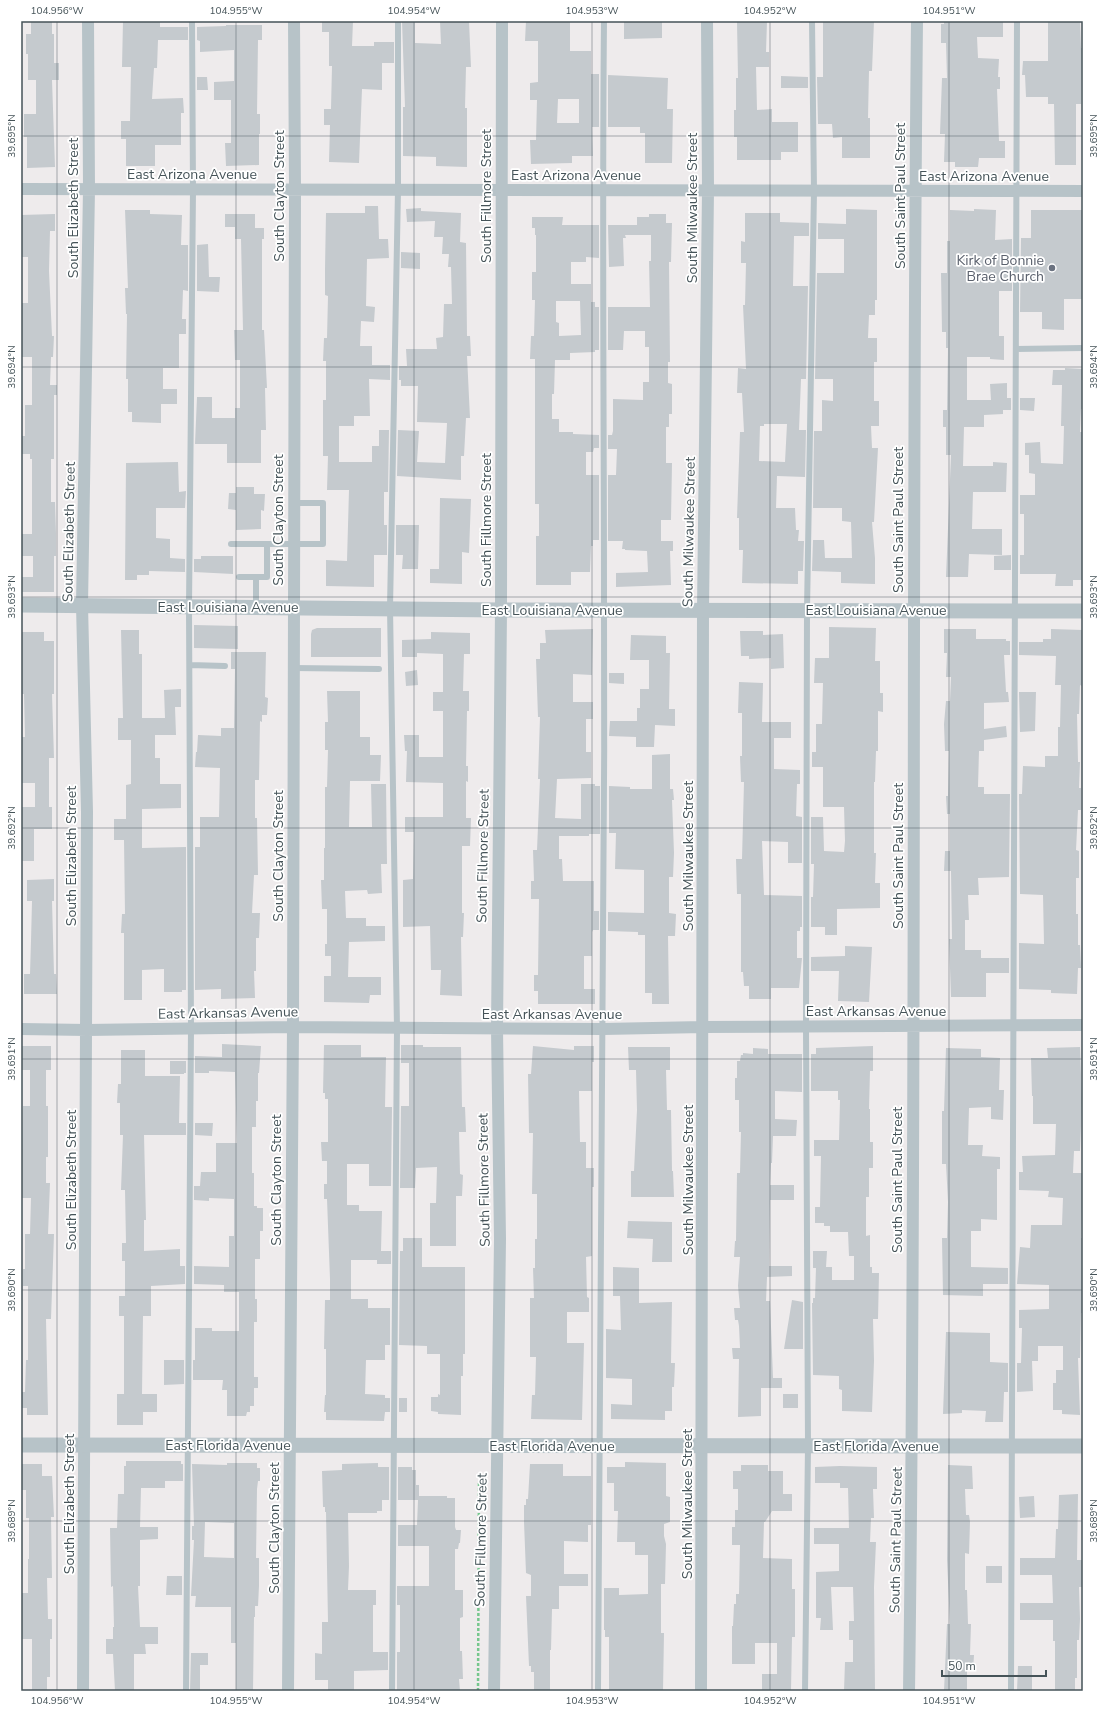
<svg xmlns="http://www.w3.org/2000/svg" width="1104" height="1712" font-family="'Nunito Sans',sans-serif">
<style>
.building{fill:#c5cace;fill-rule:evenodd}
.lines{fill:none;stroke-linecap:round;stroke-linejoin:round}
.path{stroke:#75c78d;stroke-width:2.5;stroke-dasharray:3 2;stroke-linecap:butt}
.service{stroke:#b7c3c8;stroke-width:6}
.minor{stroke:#b7c3c8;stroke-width:12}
.tertiary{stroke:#b7c3c8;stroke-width:15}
.ticks{fill:none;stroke:#455358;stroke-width:1;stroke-opacity:0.45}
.worship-dot{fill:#6b7280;stroke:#fff;stroke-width:1.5}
.labels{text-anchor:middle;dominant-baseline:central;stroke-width:3.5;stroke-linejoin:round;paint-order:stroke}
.street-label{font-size:14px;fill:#455358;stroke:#fff}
.worship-label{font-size:14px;fill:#5b616d;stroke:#fff;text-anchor:end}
.neatline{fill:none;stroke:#455358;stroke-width:1.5}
.ticks-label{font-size:10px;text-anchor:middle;fill:#455358}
</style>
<rect width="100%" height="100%" fill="#eeebec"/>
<path class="building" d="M31,21H52V34H54V63H59V80H52L55,167L27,168V137H24V114H36V80H28V54H26V34H31Z
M123,21H160V27H188V40H158L157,68H154L152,99L183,98L184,113H181V145H155V166H126V139H121V121H130L131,67H122Z
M322,21H353L352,46H374V42H394V63H382V90L362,89L359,163L329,162L330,125H324V109H331L332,66H329V32H322Z
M402,21H415V43L441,44L440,21H469L471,67H466L465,108H467V167L436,166V157L403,156V107H405Z
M526,21H570V51H591V74H599V127H592L593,156H572V163L531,164L530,140H536L537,100H530V83L538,82V41H525ZM558,99H579V123H557Z
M624,21H662V38L624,39Z
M737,21H767L766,52H769V67H756L757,110L772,109V122H798V152H781V160H737V137H734V110H736V78H738Z
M823,21H874L872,71H869L868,118H870V158H842V137L833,138L832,124H818L817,77H823Z
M944,21H1003V37H977L978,58L999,59L998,77H1000V89H997L999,141H1005V158H979L978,167H955V162H944L945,134H940L942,78H947L946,43H941V24H944Z
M1048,21H1080L1081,48H1082L1081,104H1076V165H1055L1054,104H1048V97H1026L1025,75H1022L1023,61H1048Z
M226,25H262V40H258L257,114H260V134H259V165L226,166L225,143H231V100H214V82L234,81V50L200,52V41L197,40V27L226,26Z
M608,75L668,78L667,109H673L672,163H645V133H640V127H608Z
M781,76L808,77V88H781Z
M197,77H207L208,90H197Z
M365,206H378L379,239H388L389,258L367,259L366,306L375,307L374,322L361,321L360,346H372V365H390V380L369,379L370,416H354V426H339V462H372V446H379V430H389L388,492H384V525H387V555H374V587L326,586V560L347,561L349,490H327L328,456H323V400H326V361H323L324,338H327L328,296L325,295V269L326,213H365Z
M421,208V211L461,213L460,242L466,243L467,336H470L471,356H467L470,418H466L464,456H461V480L397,476L398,430L419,431L417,462L445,463L447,423L417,422L418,386H401V380H399V366H407L406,349H437L436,338L443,337L444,304H452L451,267H448L449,254H442L443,237H434L435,221L407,222L406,209Z
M846,209L877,210V300H875V315H869L868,338H877V362H874V401H879V426H871L872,448H878L874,522H872L875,558V584L841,583V572L812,571L813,540H824L825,558H852L851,522L842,521V508H813L814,431H822V400L833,401V379H815L817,273H844V239H818V223L846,224Z
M974,209L996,210L995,240L1012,239V291H999V336H1004V360L990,359V357H967V400H991L990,384L1007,383V398H1011V410H1003V414L984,415V427H964L963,466H993V462L1007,463L1006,492H973L972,529H1002V555L969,554L968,577H946L951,455H946V427H943V410H947L948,348H946V332H942L941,273H947V241H950V210L974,211Z
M125,210H150V214L182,215L181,245H188V291L183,290L182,319H186V334H179V368H163V389H177V404H161V423L132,422V412H128V379H126L127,314H126L125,288H128Z
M1031,210H1083V299H1064V330L1042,329V312H1020L1021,239V238H1031Z
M745,213H780V222L809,223V236H794L793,286H808L806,379H801L799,430H806L805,477L777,476L776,508H795L796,530H799L798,541H804L803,571H798V584L742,583L743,550H739V518H737L740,432H744L742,393H737L738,368L746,369L743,305H745L746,263H741V241L745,242ZM764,424H787L785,462L759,461L760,426H764Z
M55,214V231H50L49,271L52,336H54L53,357H51L50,385H57V395H54V459H51V502H55L56,533V556H54V592H21V577H33V556H21V534H32V459H30V454H21V436H25V405H32V357H21V303H28V257H21V215Z
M225,214H255V228H264V239H262V330H264L267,388H265L266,430H261V463H227V444H195L197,397H212V418H235V408H240V360H235L234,330H243L241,239H235V227H225Z
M649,214H666V223H672L671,262H669L670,362H668V383L672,384V414H669V427H666V463H672L671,520H661V541H673V551H670L671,585L616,587V573L648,572L647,551L625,550V549H622L623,541H608V475H616L617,449H608V435H612L613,431V399L643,400V382H649V347H645V331H624L623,350H608V307H650L649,261H651V235H625L626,238H623L624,266L609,267L608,225H637V217H649Z
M532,217H563L562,225H599V258L586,257V262H571V284H591V302H595V307H599V350H595V352L570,353V360H555L554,394H552V419H559V432H573V434L599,435V448H594L593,452H586V475H599V540H593V546H591L590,572H571V585H536V536H539V504H535V359H530L531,336H534L535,300H532V272H536V235H535V228H532ZM556,301H580L581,335L559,336V323L556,322Z
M208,244L209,277H220L219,292L197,291V245Z
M401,252L420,253V269L401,268Z
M1065,368L1083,369V409H1081L1080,432H1083V580H1073V586H1055L1056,574H1020V555H1024V514H1020V495H1035V474L1029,473V455H1025V443L1040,442L1041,463L1063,464L1064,426H1061L1062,385H1052L1053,370H1065Z
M1020,398H1035L1034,411L1020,410Z
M178,462L179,492L186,491L185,508H156V538L170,539V558L185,559V572L149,571V575H137V580H125L126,463Z
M236,487H254V494H265L264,511L261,510V529L236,530V510L228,509L229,493H236Z
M440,498L471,499L469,553L462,552V584L430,583V569H439Z
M396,525H419L418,569H402L403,555H396Z
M1011,555V570H994V556Z
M201,556H233V574L194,572V559H201Z
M194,625L238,626V649L194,648Z
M829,627L876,628L875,661H880V693H883V712L878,711V751H876L875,782H874V853H876L875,883H880V908L837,909V935H825V927H811V897H813L814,864H811V817H823L824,851L844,852L845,841L844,807H823V767H812V752H816V724H822L823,683H814L815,658H829Z
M317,628H381V657H311V634L312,630Z
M593,629L592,675L573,674V702H593V719H586V752H591V778L557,779L555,818L581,819V784H595V786H600V834H589V836H559V859H562L563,881H594V911H599V930H593L592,932V956H584V989H595V1004H538V991H534V975H538L539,899H531V881H534L533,850H537L540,779H538L540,717H538L536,659H540V643H546L545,630Z
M944,629H976V639H1006V641H1010V655H1004L1006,692H1008L1009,702L984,703V729L1006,726L1007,737L984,740V751H979L978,787H984V794H1010L1009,877L978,878L979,895H968L969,920H965V950H981V958H1009V973H986V997H951L949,939H952L951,871H944L945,851H950V814H947L946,796H948L949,751H945L944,724L946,701H950L951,677H946L947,653H944Z
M1051,629L1083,630L1082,686L1080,685L1079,714H1077L1078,762H1080L1079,788H1081V810H1078L1076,850L1079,851V878H1076V914H1078V945H1080L1081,968H1078L1077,994L1051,993V990L1019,989V943L1044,944L1043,895L1020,894L1019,794H1022L1023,766L1045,767V756H1058V727H1060L1061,685H1055L1056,656L1019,655V642H1043V639H1051Z
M121,630H139V654H142V718H165L164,690L181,689V707H175L176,735H155V758H160V784H181V808L142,809V848L186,847V990H182V992H164V969L142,970V1000H124V933H121L122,914H125L124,840H114V819H126V785L131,784V740H118V718H123Z
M740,631H763V635L783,634L784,668L771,669V658L749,659V656H741Z
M22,632H44V641H54V694H52L54,758H49V807H52V829H34V861H21V807H35V783H21V737H25L24,694H21Z
M431,632L470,633V654H464L463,691H469V711H467L466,766H468V782L466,781V818H471L470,846H462V913H464L463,937H461L462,996L440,995L441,970H431L430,926L403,927V880L413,879L414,832H405V817H443V783L406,782L407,751H405L404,735H419V757H443V711H433V692H443V654L417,653V657H402V640L431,639Z
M631,635L666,636V653H670L669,709H675V726L655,725L654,747H636V737L609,736L610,721H637V708H640V689H649V660H630Z
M231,652H266L265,697L268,698L267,715H262V722L260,721L259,780H255V818H257L258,875H254L252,913H260L259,938H256V971H254L255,998L221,999V989L195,990V847H200V817H219L220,768L195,767L196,752H197L198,735L221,736V728H234L235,669H231Z
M417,670L418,685L406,686L405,672Z
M609,673H624V684L609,683Z
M739,682L763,683L762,722H791V738H774V769L800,770V784H797L796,816L802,817V863H788V842L762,841L764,895L802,896V927H800V931H797V958H802L799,988H771V999H749V986H744L743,972H741V894H737L736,859H742L743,821L744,782H741L740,756H742V713H738Z
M327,691H360V737H370V755H381L380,781H350L349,827H372L371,784H386L387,864H381L382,893L368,894L367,890L345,891L346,918H366V926H385V941L349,942L348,977H381V995H370L369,1003L324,1002V976H331V956H325V944H327V909H322L321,880H324V848H325V787H327L328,750H325V722H328Z
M1019,692H1036L1035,731L1020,732Z
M670,754V789H673L674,800H672L674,853L673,877H669V913L676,914L675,936H668L669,1004H652V993H645V935H638V932L608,931V912L644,913V870L615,869L616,833H609V786L630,787V789H652V755Z
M54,879V901H52L54,974H56L57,994H24V974H30L31,941L32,901H27V880Z
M845,946L872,947L869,1002L838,1001L839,971H811V957L845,956Z
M222,1044L261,1046L259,1073H258V1101H256V1127H252V1173H254V1206H257V1208H263V1231H260V1259H255V1299H257V1322H254V1377H258V1388H254V1406H250V1412H247L246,1416H227V1390H222L223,1380H193V1360H195V1328H212V1331H239V1292H224V1285L194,1284V1266L229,1267V1236H234V1199L209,1198V1201L194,1200V1186H200L201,1172H216V1143H237L235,1072L209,1071V1073H195V1056L222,1057Z
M324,1045H361V1057H386L385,1107H392L391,1186H369V1164H347V1205H359V1211H382L381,1251H391V1264H377V1260H351V1299H368V1308H390V1345H385V1360H366L365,1394L385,1395V1398H390V1412H385L384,1421L326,1420V1412H324L325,1395H326V1349H324L325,1300H330V1279L327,1199H324V1184H327V1161H322L321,1142H328V1099H325V1093H323Z
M401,1045H423V1047H461L462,1107H465L466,1132H459L460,1174L463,1175L462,1196H456V1246H430V1203H436L437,1167L416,1168L415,1188H400L401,1106H409V1063H401Z
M22,1046H51V1070H46V1106H48V1157H46V1183H50L48,1234H54L51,1319H46L48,1415H27V1408H21V1392H25L26,1360H28V1286H23V1269H25V1234H30L31,1198H21L23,1106H30V1070H22Z
M533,1046L574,1050V1046H594V1062H592V1091H579L580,1142H586V1168H594V1187H592V1256L586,1257L587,1297L589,1298V1312H567V1343H584L582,1420L531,1419L532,1395H535L536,1357H530V1298H534L533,1268H535V1239H537V1194H532L533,1133H529L528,1074H531Z
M873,1046V1071H870L869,1109H870V1142H873V1168H869V1197H866V1236L870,1235V1267H872V1273H879L878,1319H873L874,1361L872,1412L842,1411V1390L839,1389V1376L813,1375L812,1303H813V1298H815L816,1268H813V1251H827L826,1267H832V1280H854V1256H849L848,1232H830V1226H824V1223H815V1207H820L821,1156H814V1140H839L840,1100H838V1091H811V1054H816V1048Z
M628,1047H670V1070H666L667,1110H671L672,1171H673L674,1197H631V1171H634L637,1110L636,1070H629Z
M1080,1047L1082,1102L1080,1151H1074L1073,1173H1083L1081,1238H1083V1313H1081L1080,1358H1078L1080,1415L1062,1414V1410H1053V1383H1056V1370H1063V1346H1038V1361H1032L1033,1391L1017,1392V1363H1021L1022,1328H1019V1310L1049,1309V1285L1017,1284L1020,1247L1030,1248L1031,1225H1062L1063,1198L1048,1197L1049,1191L1019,1190V1172H1023L1022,1156L1055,1155L1056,1124H1033V1096H1032L1031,1058H1048L1047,1048Z
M753,1048L768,1049V1054H802V1092L775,1091V1119L797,1120L796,1136H773L772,1163H771L770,1185H794V1200H770L769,1266H792V1276L767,1277L766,1301H770L773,1378H782V1388H761V1416L738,1417L739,1359H733L732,1348H740L739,1326L738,1320H735L734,1308H740L738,1286L740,1257H734L735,1241H736L737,1173H740L741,1132H739V1100H735V1078H737V1061H740L741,1055H743V1053L753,1054Z
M946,1048L981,1049V1057L1000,1058L999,1090H1004L1003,1120L991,1119V1107L969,1108L968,1145H983L982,1156L1000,1157V1169H997V1220L981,1219V1231H971V1267L1008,1268V1284H983V1296L943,1295L942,1238H947L948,1202L946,1164H942V1111H944Z
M121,1050H145V1076H180L179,1123H186V1135H144L146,1220H144V1251L180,1249V1266H185V1284L151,1286V1316H143L142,1394H157V1412H143V1425H117V1394H124V1316H119V1296H125V1261H122V1243H126L125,1190H121L123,1135H120V1103H117L118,1084H121Z
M170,1061H186V1073H184V1074H170Z
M195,1123H213L212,1136L195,1135Z
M628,1221L672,1222V1262H652L653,1239L627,1238Z
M403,1238H422V1267H465V1354H463V1376H461V1415L438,1414V1412L431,1411V1397H438V1394L440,1395V1354H427V1346L399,1345L400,1251H403Z
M613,1267L639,1268V1303L672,1302L671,1363H675L674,1387H672V1411H665V1420L611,1419V1404L632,1405V1379L606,1378V1329L621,1330L620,1296H613Z
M792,1300L803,1302V1349H784Z
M946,1332L990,1333V1362L1008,1363V1392H1004L1003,1422H985L986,1411L962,1410V1413L943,1414Z
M164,1360H184V1384L164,1385Z
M783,1394H798V1408H783Z
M399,1398H407V1412H399Z
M126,1461H181V1464H183V1481H165V1488H141L140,1527H158V1539L140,1540V1586H138L140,1627H158V1644H145L146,1654H134V1691H115L113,1654H106V1639H113V1627H114L113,1586L111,1587L110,1528H117L118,1494H124V1466H126Z
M625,1462L666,1463V1496L670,1497V1522L664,1524V1536L666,1544L665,1584H661V1633H664L663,1691H609V1637H605V1630H604V1588H619V1595L648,1594V1555H635V1542H617L618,1511H614V1483H607V1467H625Z
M227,1463H257V1468H260V1481H258L257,1489L256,1558H259V1586L258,1606H255V1617H254L253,1691H236V1643H231V1607H195L196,1596H191L194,1540H192V1526H194L192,1464L227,1465ZM205,1522L234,1523V1558L204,1557Z
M378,1463V1467H389V1500H382V1511H377V1513H348L349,1566L348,1590H376V1605H373V1652H388V1670L354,1671V1691H328V1680H315V1653L322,1654V1622H328L326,1512H325V1507H323L322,1471L342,1470V1464Z
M21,1464H42V1476H52L54,1517H51L52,1578H47L48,1619H52V1639H50V1677H47V1691H32V1639H21V1593H28V1559H29V1518H26V1490H21Z
M530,1464H563V1476H591V1525H588V1542L564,1541V1574H588V1586H559V1609H552L551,1650H550V1691H534V1672H531V1666H529L526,1596H531V1575L526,1573L524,1522V1505H526V1499H528Z
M741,1465H768V1471H783V1494H792V1511H772L765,1522H764L763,1558L792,1559V1589H795V1637H792L791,1691H762V1674H777V1643H755V1664H732V1626H733L734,1604H736V1594H739L740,1545H732V1527H735V1510H738V1489H733V1471H741Z
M948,1465L972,1466L973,1489H965L966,1515H969L970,1522L969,1554L965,1553V1590H967L968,1624H971L970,1655H974L973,1671H967V1691H944L947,1624H950L947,1560Z
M840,1466L877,1467V1489H873L874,1518H871L870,1542H876L874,1587L875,1691H844L845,1662H853V1640H849V1621H854L853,1587H831L833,1630H820L821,1618H816V1572L839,1571V1544H814V1528H849L848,1488H840V1483H815V1467Z
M398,1467H412V1470H416V1485H419V1496H447V1498H455V1527L456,1530H461L460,1543H459L458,1549H455V1590H463V1617L460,1618V1651H462L463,1679H459L460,1691H397V1652H400V1605H397V1586H429V1546H398V1525H417L418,1500H398Z
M1078,1494L1077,1560H1082L1083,1587H1079L1080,1619L1079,1640H1077V1678H1075V1691H1055V1641H1053V1620H1020V1603H1053L1052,1575H1020V1558H1055L1056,1529H1058L1059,1495Z
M1034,1496L1035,1517L1020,1518L1019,1497Z
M986,1566H1002V1583H986Z
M167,1576H182V1595H166Z
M191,1653H208V1665H200V1691H190Z
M1018,1666H1032V1691H1017Z"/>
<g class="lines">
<path class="path" d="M478,1691L479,1482"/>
<path class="service" d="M1016,349L1083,348
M231,544H323V503H293
M239,577H267V544
M256,577V607
M190,665L225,666
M293,668L379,669
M186,1691L191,1028L189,607L193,190L192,21
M392,1691L397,1028L390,608L398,190V21
M598,1691C602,1330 605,969 604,608C604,413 602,217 604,21
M805,1691L808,1446L806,1027L807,610L814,191L812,21
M1011,1691L1017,21"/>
<path class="minor" d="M21,189L1083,191
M21,1029L87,1030L293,1027L603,1029L703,1027L1083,1025
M83,1691L87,812L82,605L89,189L88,21
M288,1691L293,1027L295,189L294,21
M494,1691L500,1239L497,1029L501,610L502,21
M701,1691L703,609L708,190L707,21
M909,1691C917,1134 911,578 917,21"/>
<path class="tertiary" d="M21,605L501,610L1083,611
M21,1445L1083,1446"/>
</g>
<path class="ticks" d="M57,21V1691M236,21V1691M414,21V1691M592,21V1691M770,21V1691M949,21V1691M21,136H1083M21,367H1083M21,597H1083M21,828H1083M21,1059H1083M21,1290H1083M21,1521H1083"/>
<circle class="worship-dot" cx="1052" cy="268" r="4"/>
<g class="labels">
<g class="street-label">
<text x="192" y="174">East Arizona Avenue</text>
<text x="576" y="175">East Arizona Avenue</text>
<text x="984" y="176">East Arizona Avenue</text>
<text transform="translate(279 196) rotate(-90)">South Clayton Street</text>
<text transform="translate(486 196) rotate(-90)">South Fillmore Street</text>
<text transform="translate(900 196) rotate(-90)">South Saint Paul Street</text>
<text transform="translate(73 208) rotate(-90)">South Elizabeth Street</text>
<text transform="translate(692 208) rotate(-90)">South Milwaukee Street</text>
<text transform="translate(278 520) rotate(-90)">South Clayton Street</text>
<text transform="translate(486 520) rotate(-90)">South Fillmore Street</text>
<text transform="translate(898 520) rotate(-90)">South Saint Paul Street</text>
<text transform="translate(69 532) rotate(-89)">South Elizabeth Street</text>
<text transform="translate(689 532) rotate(-89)">South Milwaukee Street</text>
<text x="228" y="607">East Louisiana Avenue</text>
<text x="552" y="610">East Louisiana Avenue</text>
<text x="876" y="610">East Louisiana Avenue</text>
<text transform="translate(71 856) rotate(-90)">South Elizabeth Street</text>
<text transform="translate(278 856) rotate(-90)">South Clayton Street</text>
<text transform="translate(483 856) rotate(-89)">South Fillmore Street</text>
<text transform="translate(688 856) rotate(-90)">South Milwaukee Street</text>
<text transform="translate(898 856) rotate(-90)">South Saint Paul Street</text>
<text x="876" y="1011">East Arkansas Avenue</text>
<text transform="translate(228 1013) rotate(-1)">East Arkansas Avenue</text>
<text x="552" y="1014">East Arkansas Avenue</text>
<text transform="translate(71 1180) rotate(-90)">South Elizabeth Street</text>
<text transform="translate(276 1180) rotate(-90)">South Clayton Street</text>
<text transform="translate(484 1180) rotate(-91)">South Fillmore Street</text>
<text transform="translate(688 1180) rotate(-90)">South Milwaukee Street</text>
<text transform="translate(897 1180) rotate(-90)">South Saint Paul Street</text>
<text x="228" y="1445">East Florida Avenue</text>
<text x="552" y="1446">East Florida Avenue</text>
<text x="876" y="1446">East Florida Avenue</text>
<text transform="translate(69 1504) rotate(-90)">South Elizabeth Street</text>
<text transform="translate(687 1504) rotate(-90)">South Milwaukee Street</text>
<text transform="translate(274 1528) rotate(-90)">South Clayton Street</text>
<text transform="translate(481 1540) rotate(-89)">South Fillmore Street</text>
<text transform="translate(896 1540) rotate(-89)">South Saint Paul Street</text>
</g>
<g class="worship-label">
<text x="1044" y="260">Kirk of Bonnie<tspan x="1044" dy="16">Brae Church</tspan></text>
</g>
</g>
<rect width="1104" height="1712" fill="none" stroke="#ffffff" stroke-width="44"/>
<path d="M942 1670v6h104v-6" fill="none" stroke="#455358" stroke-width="2"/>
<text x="948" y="1670" font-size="12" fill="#455358" stroke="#ffffff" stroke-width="3" paint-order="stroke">50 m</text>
<rect x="22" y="22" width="1060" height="1668" class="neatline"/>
<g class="ticks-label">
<text x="57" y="14">104.956°W</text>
<text x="236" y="14">104.955°W</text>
<text x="414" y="14">104.954°W</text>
<text x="592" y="14">104.953°W</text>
<text x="770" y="14">104.952°W</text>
<text x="949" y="14">104.951°W</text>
<text transform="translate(11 136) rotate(-90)" y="4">39.695°N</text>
<text transform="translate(1093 136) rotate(-90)" y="4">39.695°N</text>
<text transform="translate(11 367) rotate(-90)" y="4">39.694°N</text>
<text transform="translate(1093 367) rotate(-90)" y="4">39.694°N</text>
<text transform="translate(11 597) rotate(-90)" y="4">39.693°N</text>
<text transform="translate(1093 597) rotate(-90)" y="4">39.693°N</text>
<text transform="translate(11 828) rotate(-90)" y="4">39.692°N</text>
<text transform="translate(1093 828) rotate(-90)" y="4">39.692°N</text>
<text transform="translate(11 1059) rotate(-90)" y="4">39.691°N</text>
<text transform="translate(1093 1059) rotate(-90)" y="4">39.691°N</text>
<text transform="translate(11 1290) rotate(-90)" y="4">39.690°N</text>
<text transform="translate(1093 1290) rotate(-90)" y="4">39.690°N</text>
<text transform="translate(11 1521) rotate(-90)" y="4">39.689°N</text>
<text transform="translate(1093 1521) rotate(-90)" y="4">39.689°N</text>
<text x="57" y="1704">104.956°W</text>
<text x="236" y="1704">104.955°W</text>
<text x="414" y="1704">104.954°W</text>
<text x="592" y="1704">104.953°W</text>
<text x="770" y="1704">104.952°W</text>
<text x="949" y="1704">104.951°W</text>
</g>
</svg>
